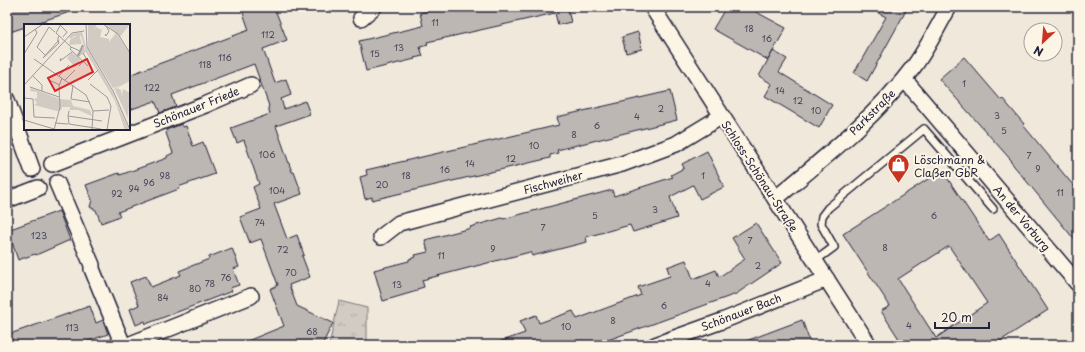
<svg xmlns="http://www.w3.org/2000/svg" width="1085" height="352" font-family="'Playpen Sans',sans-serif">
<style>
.park{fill:url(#park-tufts);stroke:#7a767f}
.building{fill:#bcb7b3;stroke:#22223b;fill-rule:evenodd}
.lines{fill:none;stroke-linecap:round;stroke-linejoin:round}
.lane-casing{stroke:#22223b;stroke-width:10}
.street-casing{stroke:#22223b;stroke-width:18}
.lane{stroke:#fcf5e5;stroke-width:7}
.street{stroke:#fcf5e5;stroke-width:15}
.labels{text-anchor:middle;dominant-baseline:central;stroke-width:4;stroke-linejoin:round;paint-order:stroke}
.number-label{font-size:9px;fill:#484759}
.street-label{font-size:11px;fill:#22223b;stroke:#fcf5e5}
.poi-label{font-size:11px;fill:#22223b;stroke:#fcf5e5;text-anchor:start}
.inset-river{fill:none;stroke:#a6a2a2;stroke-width:2}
.inset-road{fill:none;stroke:#9d999b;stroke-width:1}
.view{fill:#d62828;fill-opacity:0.15;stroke:#d62828;stroke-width:2}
.inset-edge{fill:none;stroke:#22223b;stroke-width:2}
</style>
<defs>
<pattern id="park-tufts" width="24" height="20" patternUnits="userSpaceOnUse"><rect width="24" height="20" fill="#d1cbc3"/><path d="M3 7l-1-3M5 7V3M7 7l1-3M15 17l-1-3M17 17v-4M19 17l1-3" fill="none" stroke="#b3aea8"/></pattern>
</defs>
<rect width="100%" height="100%" fill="#efe8db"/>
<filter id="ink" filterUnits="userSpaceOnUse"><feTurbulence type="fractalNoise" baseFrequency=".025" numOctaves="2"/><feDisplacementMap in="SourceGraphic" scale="8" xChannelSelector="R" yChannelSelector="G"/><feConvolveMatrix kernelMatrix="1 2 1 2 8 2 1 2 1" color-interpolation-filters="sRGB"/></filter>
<g filter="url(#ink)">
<path class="park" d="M339,301L367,308V345H329Z"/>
<path class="building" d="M7,7H75L76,10L30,25H25V27L7,33Z
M241,7H274L287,40L263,49L275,83L286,79L291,95L281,99L284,109L305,101L310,114L276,126L292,172H294L302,194L274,204L287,239L297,235L304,255L302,256L310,277L289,285L297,306L333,323L322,345H240V344L284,326L270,289L278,285L261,239L250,243L240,217L261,209L253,187L259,184L244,140L237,143L231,128L270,114L268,107L269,106L254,64L172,95L176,107L160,113L155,101L129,110V75L249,30Z
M446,7H567L571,22L558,25L555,13L445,38L427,42L428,45L420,47L423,56L414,58L415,59L366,71L359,41L423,26L420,13Z
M726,7H747L786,28L768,60L713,29Z
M867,7H908L867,81L854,73L886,17Z
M638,32L642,49L626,53L622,37Z
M773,51L787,59L779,72L832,105L819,128L765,96L772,84L759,76Z
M964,57L1001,100L1003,99L1024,124L1023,125L1078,191V244L1010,161L1011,160L939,79Z
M670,91L677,120L557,150L558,153L550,155V158L372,200V197L365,199L360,177L367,175L366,170L559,125L557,117Z
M182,124L183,127L186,126L193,146L203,142L215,174L178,187L179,189L118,212L120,216L101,223L96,210L90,207L92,200L86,185L119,173L120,175L167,158V156L173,153L166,133L167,132L166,130Z
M707,151L724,187L700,199L693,185L670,197L677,218L633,232L630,225L586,237L587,242L532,256L530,252L422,280L424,287L417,289V291L383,301L374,270L409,261V259L416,257L415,255L428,252L425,240L471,228L470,227L502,218L503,219L612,190L614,196L673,177L671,175L684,168L682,164Z
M942,170L989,241L999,234L1048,310L994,345H903L881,311L890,306L843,234ZM949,246L987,303L936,338L898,279Z
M59,211L70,240L36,255L35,254L18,260L8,230Z
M756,223L782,263L736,294L594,345H496V343L525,333L520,321L536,315L539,323L573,311L577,319L641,295L638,287L670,276L667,267L686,260L693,279L716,270L719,277L745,259L732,238Z
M232,248L239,267L233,269L239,285L230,288L232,291L146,324L145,321L136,325L130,309L139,305L130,282L146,276L151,287L181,275L179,271L209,259V257Z
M90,306L96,323L103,320L108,334L77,345H7V335Z
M802,320L811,345H738V344Z"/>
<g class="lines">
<defs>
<path id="lane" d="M815,261L834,247L821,224L822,216L828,208L924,129L993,209"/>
<path id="street" d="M652,7L869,345
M361,18L374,7
M904,79L1078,284
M7,100L32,169
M52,164L205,105L251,85
M57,183L92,265V269L123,345
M775,199C823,159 877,116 915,65C928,47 938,26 949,7
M7,200L38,188
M381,237L399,223L622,164L676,144L722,116
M128,345L251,296
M655,345L722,321L827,279"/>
</defs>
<use href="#lane" class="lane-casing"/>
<use href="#street" class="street-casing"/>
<use href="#lane" class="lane"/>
<use href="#street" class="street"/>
</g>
</g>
<defs>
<symbol id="shop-pin" viewBox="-11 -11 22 30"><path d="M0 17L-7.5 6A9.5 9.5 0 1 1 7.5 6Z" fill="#c8321e" stroke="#fcf5e5"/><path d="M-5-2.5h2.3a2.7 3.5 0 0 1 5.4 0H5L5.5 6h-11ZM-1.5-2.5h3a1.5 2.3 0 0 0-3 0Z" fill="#fff"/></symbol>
</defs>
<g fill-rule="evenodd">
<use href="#shop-pin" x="886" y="152" width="25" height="34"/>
</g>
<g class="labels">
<g class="number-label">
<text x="435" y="22">11</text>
<text x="749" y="28">18</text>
<text x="268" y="34">112</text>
<text x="767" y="38">16</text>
<text x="399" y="47">13</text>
<text x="375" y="53">15</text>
<text x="225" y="57">116</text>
<text x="205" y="64">118</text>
<text x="964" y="83">1</text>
<text x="152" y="87">122</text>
<text x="780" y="90">14</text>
<text x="798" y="100">12</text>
<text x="661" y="108">2</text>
<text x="816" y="110">10</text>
<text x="997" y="115">3</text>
<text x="637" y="116">4</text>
<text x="597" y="125">6</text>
<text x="1004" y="130">5</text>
<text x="574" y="134">8</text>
<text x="534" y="145">10</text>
<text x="267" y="154">106</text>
<text x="1029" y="155">7</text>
<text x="511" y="158">12</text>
<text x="470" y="163">14</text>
<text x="1038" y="168">9</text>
<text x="445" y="169">16</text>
<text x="165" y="175">98</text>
<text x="406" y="175">18</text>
<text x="703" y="175">1</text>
<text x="149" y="182">96</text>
<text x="382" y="184">20</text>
<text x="134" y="188">94</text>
<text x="277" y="190">104</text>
<text x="1060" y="192">11</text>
<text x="117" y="193">92</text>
<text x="655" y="209">3</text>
<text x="595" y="215">5</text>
<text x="934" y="215">6</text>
<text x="260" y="222">74</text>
<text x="543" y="227">7</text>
<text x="39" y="235">123</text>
<text x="750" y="240">7</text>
<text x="885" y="247">8</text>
<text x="493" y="248">9</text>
<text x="283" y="249">72</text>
<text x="441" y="255">11</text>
<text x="758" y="265">2</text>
<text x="291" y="272">70</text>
<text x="226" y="277">76</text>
<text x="210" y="283">78</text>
<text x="708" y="283">4</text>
<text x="397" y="284">13</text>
<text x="195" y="288">80</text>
<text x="163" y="297">84</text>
<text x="664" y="305">6</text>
<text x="613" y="320">8</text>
<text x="909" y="325">4</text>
<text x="566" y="326">10</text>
<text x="72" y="327">113</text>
<text x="312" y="331">68</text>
</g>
<g class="street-label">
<text transform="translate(196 107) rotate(-22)">Schönauer Friede</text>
<text transform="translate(872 112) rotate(-45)">Parkstraße</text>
<text transform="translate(760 176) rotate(57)">Schloss-Schönau-Straße</text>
<text transform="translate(553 182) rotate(-15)">Fischweiher</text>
<text transform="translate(1022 218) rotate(50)">An der Vorburg</text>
<text transform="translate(741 312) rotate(-21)">Schönauer Bach</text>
</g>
<g class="poi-label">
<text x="914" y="159">Löschmann &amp;<tspan x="914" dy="13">Claßen GbR</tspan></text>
</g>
</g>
<g transform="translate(24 24)">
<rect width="106" height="106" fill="#efe8db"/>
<path d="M64,0H73L70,6L72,3L78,6L76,13L85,15V18L92,9L106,29V57L89,66L106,104L89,65L97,61L89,64L64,24ZM82,0H106L96,13ZM93,64L97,66L98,72L99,65L106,69L104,94L91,66Z" fill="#d1cbc3"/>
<path d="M58,8L62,23L88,67L105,106H101L91,77L62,28L57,12H50L47,15L45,13L48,10Z" fill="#d1cbc3"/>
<path d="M55,10L58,20L45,21L46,16ZM59,21L62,28L54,33L56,36L51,43L43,34L48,28L52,32ZM7,64L36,75L47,76L49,82L66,86L68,92L54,86H45L46,83H38L37,86L33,87L10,81L13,79L10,75L13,74V68L6,67Z" fill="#d1cbc3"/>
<path class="inset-river" d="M54,32L59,21"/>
<path class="inset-road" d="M35,0L43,8L39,13M37,0L32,9L47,23L56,27M62,0L63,23L89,67L106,106M79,0L94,10L106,29M81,10L82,12L85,7L82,2M0,13L19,0M34,16L35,19L19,34L34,17V14L35,12M47,23L46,25L64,42M0,30L13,9L11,5M21,31L13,23L25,3L31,8M37,34L36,37L48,28M10,35L62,71L69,87L68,106M55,42L62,34L59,29M9,52L18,61V67M35,52L45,41M25,56L36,61M41,56L51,46M64,56L74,46M66,60L83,73L87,82L83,106M0,61L48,9L60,7M49,61L47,75L66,78M6,63L35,73M0,74L9,75L10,93L31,94M45,87L44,92L78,97M69,87L85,86M44,92L45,100L77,105M0,96L30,105M31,99L44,100M30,106L36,83L35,62L38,54"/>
<path class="view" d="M63,35L69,48L31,67L24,54Z"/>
<rect width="106" height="106" class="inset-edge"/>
</g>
<rect width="1085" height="352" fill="none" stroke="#fcf5e5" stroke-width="24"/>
<rect x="12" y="12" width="1061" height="328" fill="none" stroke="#22223b" stroke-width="1.5" filter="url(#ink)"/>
<g transform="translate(1043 42) rotate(206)"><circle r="19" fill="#fcf5e5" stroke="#a5a1a1"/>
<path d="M0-3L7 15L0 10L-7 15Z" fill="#c8321e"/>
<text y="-6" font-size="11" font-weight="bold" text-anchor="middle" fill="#22223b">N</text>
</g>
<path d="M935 322v6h54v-6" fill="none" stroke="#22223b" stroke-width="2"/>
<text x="941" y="322" font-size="12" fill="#22223b" stroke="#fcf5e5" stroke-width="3" paint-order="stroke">20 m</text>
</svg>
